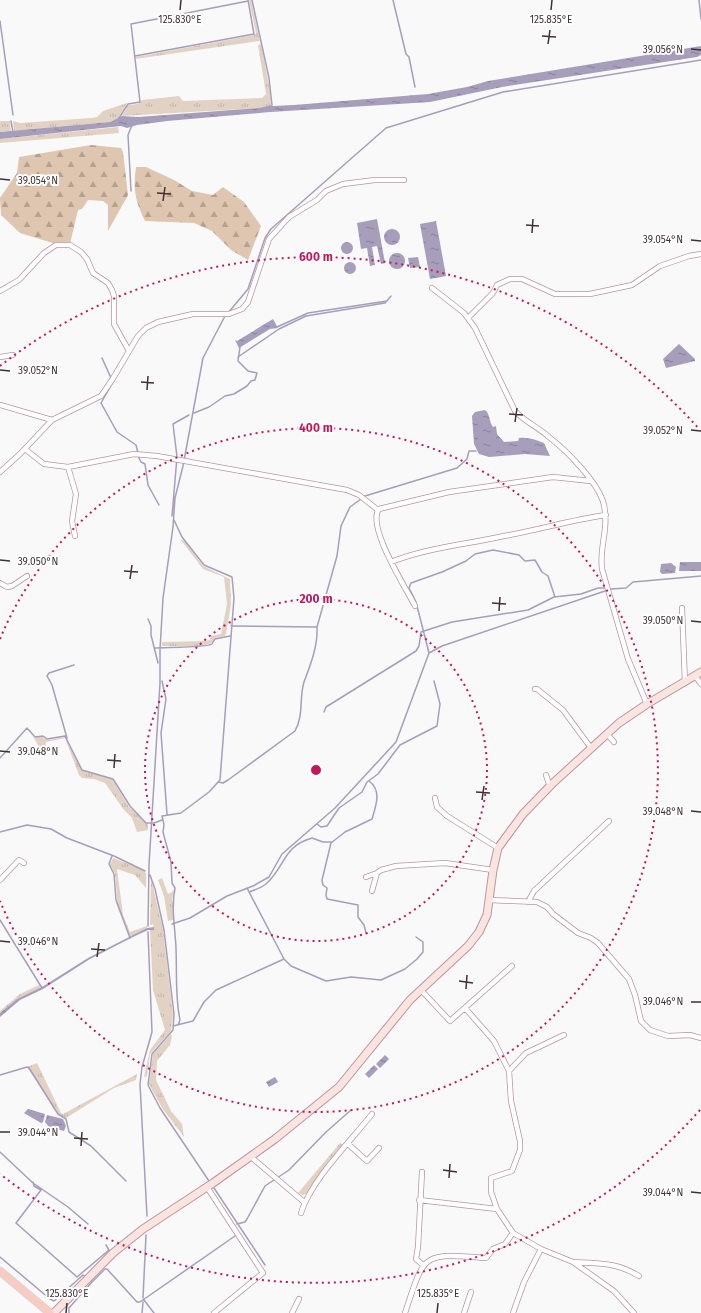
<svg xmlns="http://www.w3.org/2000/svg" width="701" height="1313" font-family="'Fira Sans',sans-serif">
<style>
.grass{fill:url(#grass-tufts)}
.forest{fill:url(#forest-firs)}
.water{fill:url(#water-ripples)}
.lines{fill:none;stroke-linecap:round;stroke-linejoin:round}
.stream{stroke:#a69eba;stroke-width:1.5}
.street-casing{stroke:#ba959e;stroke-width:6}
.secondary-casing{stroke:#ba959e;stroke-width:9}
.primary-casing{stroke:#d9d6d7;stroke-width:9}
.street{stroke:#fff;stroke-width:4.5}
.secondary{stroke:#fce5e0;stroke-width:7}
.primary{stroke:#f9cbc1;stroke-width:7}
.ticks{fill:none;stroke:#403135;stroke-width:1.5}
.ring{fill:none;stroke:#c2185b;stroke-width:2;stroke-dasharray:2 4}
.ticks-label{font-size:10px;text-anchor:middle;fill:#403135;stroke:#fff;stroke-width:4;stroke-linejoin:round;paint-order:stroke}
.centre{fill:#c2185b;stroke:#fff;stroke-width:2}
.ring-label{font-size:12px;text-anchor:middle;font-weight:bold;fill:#c2185b;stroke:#fff;stroke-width:4;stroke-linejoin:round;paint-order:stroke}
</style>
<defs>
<pattern id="grass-tufts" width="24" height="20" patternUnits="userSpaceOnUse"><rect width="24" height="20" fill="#e2d2c4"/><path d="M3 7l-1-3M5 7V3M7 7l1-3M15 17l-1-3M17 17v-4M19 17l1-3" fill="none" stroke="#c3b5a9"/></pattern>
<pattern id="forest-firs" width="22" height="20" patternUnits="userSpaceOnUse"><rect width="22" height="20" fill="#dfc6b0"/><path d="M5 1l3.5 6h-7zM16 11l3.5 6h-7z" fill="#b6a190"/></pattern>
<pattern id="water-ripples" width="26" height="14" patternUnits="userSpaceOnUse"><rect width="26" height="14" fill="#a69eba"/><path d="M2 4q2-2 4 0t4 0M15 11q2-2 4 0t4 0" fill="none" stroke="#898198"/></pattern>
</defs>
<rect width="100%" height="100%" fill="#f9f9f9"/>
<path class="grass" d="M249,0H251L260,41L135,59L136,57L254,35L256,33Z
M261,44L270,90L271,105L259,108L122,116L128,105L138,104L142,100L179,96L183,101L262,98L266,94L258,45Z
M127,103L118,118L110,122L14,131L13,121L20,123L91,118L97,117L103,111Z
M0,121H10L11,131L0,132Z
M118,127L119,133L0,143V139Z
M180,539L185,541L203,566L230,579L231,604L226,634L225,636L215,638L211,643L203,646H162V642L204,641L210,640L211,636L221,634L227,604L224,577L203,569Z
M41,736L47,740L65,737L82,770L112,779L129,807L148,824V830L137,832L132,818L124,810L105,783L94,779L82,778L79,775L65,738L46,742L45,749L42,752L34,738Z
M113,858L139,868L146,873V888L135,875L117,869L123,915L130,932L147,926V928L130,937L118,908L115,873L110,865Z
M151,878L163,930L173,1014L171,1031L150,1054L147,1076L144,1077L150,1050L165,1030L153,990L150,930L154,929L153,924L150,925Z
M162,878L168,894L172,892L174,889L172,900L174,906L173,920L168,921L164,896L158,880Z
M39,985L41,988L17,999L0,1013V1011L20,994Z
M171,1034L172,1036L170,1045L157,1061L156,1080L171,1111L182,1124L184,1137L162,1108L149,1084L153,1054Z
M37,1063L61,1113L63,1114L137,1074L136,1080L114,1088L66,1118L59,1114L27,1067Z
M340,1143L343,1145L308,1192L303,1195L298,1193Z"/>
<path class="forest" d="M91,145L121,148L123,152L128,195L108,231V205L103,201L88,200L82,209L78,210L70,244H56L20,233L1,215L0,198L17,173L19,157Z
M136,167H146L174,180L192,191L213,195L223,187L244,202L261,226L248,260L231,250L212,231L194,223L145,221C135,200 133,191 136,167Z"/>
<path class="water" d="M701,46V55L697,57L502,87L430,102L270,112L167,121L137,125L127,128L121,126L0,139V132L110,122L122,116L138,117L259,108L271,105L273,106L294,105L428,94L467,87L488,81Z
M377,219L385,263L381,264L377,246L372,247L375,265L370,266L367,248L361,249L357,223Z
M436,221L446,276L430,279L420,224Z
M384 237a8 8 0 1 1 16 0a8 8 0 1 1-16 0Z
M341 248a6 6 0 1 1 12 0a6 6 0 1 1-12 0Z
M389 261a8 8 0 1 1 16 0a8 8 0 1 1-16 0Z
M418,257L420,267L410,268L408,258Z
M344 268a6 6 0 1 1 12 0a6 6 0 1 1-12 0Z
M273,319L278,328L270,329L239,348L235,340L237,341Z
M679,344L695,359V361L666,368L663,359Z
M485,410C490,413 489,422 493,427L496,426L497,434L504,442L518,441L519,438C528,437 536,440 544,443L550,456L525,454L489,457L479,454L474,444L472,416L475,412Z
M680,562H701V571H679Z
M671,563L676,567L675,573L662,574L660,572L661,564Z
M154,927V930H148L133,937L90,959L43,989L20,1000L0,1017V1013L17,999L42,987L88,958L147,928Z
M385,1055L389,1059L380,1068L376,1064Z
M374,1065L378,1069L369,1078L365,1074Z
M275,1077L278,1082L269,1087L266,1082Z
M28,1109L45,1114L43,1122L41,1123L24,1113Z
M47,1115L63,1119L66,1126L64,1131L49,1127L45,1122Z"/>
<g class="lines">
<path class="stream" d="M252,0L269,78L272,105
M393,0L406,54L409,57L415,87
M699,0L701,19
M0,21L13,115
M135,56L254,34L248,0
M119,118L128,104L140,102L131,24L248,1
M11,121L13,132
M131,191L128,135L132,125
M228,313L248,289L265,238L271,229L386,128L503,92L701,60
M277,327L308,313L387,301
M238,357L279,329L306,316L385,303L391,296
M102,358L111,378
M113,382L101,403L117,432L136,445L138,453
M194,413L209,407L225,396L234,394L247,386L251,381L255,380L257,373L248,371L238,361L240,347
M138,456L141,462L145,464L148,485L159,505
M172,516L177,457L173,424L189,415
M174,520L182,537L204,565L232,577L234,598L220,780L209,792L181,813L162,816L164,825L163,832L171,862L172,883L175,888C171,908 175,927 176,948C177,972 175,997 180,1020L178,1025
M611,589L626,588L633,582L701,576
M148,619L151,626V635L158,663
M231,626L317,627L337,556L341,526L350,507L365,496L457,468L467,459L469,451H476
M154,648C164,647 207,648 212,644C213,642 214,640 215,639L230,636
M429,653L416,602L409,588L411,583L442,572L466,561L475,554L493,550L519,555L525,561L535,560L542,572L548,576L555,597
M162,681L166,699L161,733L167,814
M324,712L326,707L416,651L419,646L421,632L452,622L528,610L554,597L581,594L598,588H605
M67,738L52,685L47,676L49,673L74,665
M0,758L27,728L35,737L43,736L47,739L65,736L82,770L113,779L130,806L146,823H154L162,820
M218,782L223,783L228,780L295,731C304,715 299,698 304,682C310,666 318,646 317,628
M317,824L321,827L327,826L339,808L362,792L367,782L378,774L400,745L437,726L440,704L434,681
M0,832L27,825L51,829L67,838L114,856L145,871
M112,856L109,864L114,874L116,900L130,938
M150,875L155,889L164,930L174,1014L173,1030L152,1054L148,1085L160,1108L209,1181
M247,888L284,959L291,966L326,981L351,977L381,980L405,969L417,959L423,952V942L416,937
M249,892C255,890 261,888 266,884C285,867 283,846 312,838L323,842H331
M0,920L42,988
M172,924L190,918L227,896L253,886L269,877L282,854L335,808L396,742L429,653L442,646L605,591
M148,926L149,865L160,683V650L163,598L173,527L175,498L183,466L203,358L225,316
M366,933L364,925L358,917V905L327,899L326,895L327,888L323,885L322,880L331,843L345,832L372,819C376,806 382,790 369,781
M173,1026L193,1021L204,1002L216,990L284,959
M0,1075L27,1067L29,1068L58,1114L66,1119L69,1132L91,1146L126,1181
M0,1152L33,1183L68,1207L88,1224
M33,1182L34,1186L41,1190L16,1223L77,1277L109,1250L106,1245
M214,1188L265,1265
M147,1216L140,1084L142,1067L152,1032L148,932
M237,1224L245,1222L247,1219L265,1186L289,1170L326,1132L351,1110
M0,1257L50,1299L54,1301L83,1275L86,1277
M90,1281L92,1282L105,1269H107L137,1302H140L235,1236
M143,1298L146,1235
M144,1300L154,1313
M69,1313V1308L92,1282
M142,1313L143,1302"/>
<defs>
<path id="street" d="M432,288L464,313L475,328L515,411C525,422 538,427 549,437C567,451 599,483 604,505C609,530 599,547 602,569L628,659L647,704
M0,291L19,280L44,253L56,245H70L81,252L87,259L93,273L108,283L112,290L114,296V324L129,351
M468,318L493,293L497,285L510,279H522L555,294H590L632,285L660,266L689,256L701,254
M0,357L13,355
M0,405L52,420
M25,449L44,464L68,467L134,454L157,456L347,490L359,495L378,510
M68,467L76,494L72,521L75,536
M0,472L20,454L52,420L101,396L112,380L138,336L146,328L158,322L193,314H229L242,309L248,302L269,239L289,217L317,200L326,191L343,184L375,180H404
M391,562C430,547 464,545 504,536C538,530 571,520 606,515
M0,583L7,587L12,586L27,576
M415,606C406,588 366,526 379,509L449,492L553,477L591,481
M682,608L685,683
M695,676L701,684
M535,689H537L563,710L591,748
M607,734L614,742
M546,775L550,787
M435,798L437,807L447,816L498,848
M366,877L377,873
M0,880L19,860L24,863
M372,891L377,873L381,870L396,866L445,863L493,870
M489,900L537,902L547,907L553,914L578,933L591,938L598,943L629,979L635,995L641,1021L650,1030L668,1036L690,1035L701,1038
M528,902L534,891L609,821
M421,990L450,1021L512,966
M465,1008L494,1041L509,1071L511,1101L520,1141V1150L512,1171L491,1178V1192L497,1209L513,1233L541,1249L573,1262L614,1291L634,1313
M509,1071L526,1053L564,1035
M348,1144L367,1161L379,1148
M251,1157L304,1202
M422,1172L418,1247L416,1259L423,1265
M207,1187L263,1273L214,1313
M419,1200L497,1209
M301,1213C311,1180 350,1142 372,1114
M575,1262C601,1264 616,1262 639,1276
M292,1313L299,1299
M405,1313C425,1253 421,1253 486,1258L493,1249L505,1244L513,1233
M464,1313L471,1292
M513,1313L524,1282L541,1249"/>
<path id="secondary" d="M54,1313L113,1253L143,1229L213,1183L275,1139L339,1087L410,1000L468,946L479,932L487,915L493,870L498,848L523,814L552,784L619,723L647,704L701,672"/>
<path id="primary" d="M0,1271L50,1313"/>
</defs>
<use href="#street" class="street-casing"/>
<use href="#secondary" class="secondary-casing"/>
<use href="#primary" class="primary-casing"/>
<use href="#street" class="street"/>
<use href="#secondary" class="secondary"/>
<use href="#primary" class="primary"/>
</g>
<path class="ticks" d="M180,10L181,0M551,10L552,0M542,36L556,37M548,44L550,30M691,49L701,50M0,179L10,180M157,193L171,194M163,201L165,187M526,225L539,226M532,233L533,219M691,240L701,241M0,370L10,371M141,382L154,383M147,390L148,376M509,414L523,415M515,422L517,408M691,430L701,431M0,560L10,561M124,571L138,572M130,579L132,565M492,603L506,604M499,611L500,597M691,621L701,622M0,751L10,752M107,760L121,761M114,768L115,754M476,792L490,793M482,800L484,786M691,811L701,812M0,941L10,942M91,949L105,950M97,957L99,943M459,981L473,983M466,989L467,975M691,1002H701M0,1132H10M74,1138L88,1139M81,1146L82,1132M443,1170L457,1172M449,1178L450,1164M691,1192L701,1193M66,1313L67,1303M437,1313L438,1303"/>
<g class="ring">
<circle cx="316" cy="770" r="171"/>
<path d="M0 639A342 342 0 1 1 0 901"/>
<path d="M700 1110A513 513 0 0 1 0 1174M0 366A513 513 0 0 1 700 430"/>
</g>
<g class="ticks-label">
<text x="180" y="23">125.830°E</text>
<text x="551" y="23">125.835°E</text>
<text x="663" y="53">39.056°N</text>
<text x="38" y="184">39.054°N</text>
<text x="663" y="243">39.054°N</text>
<text x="38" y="374">39.052°N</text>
<text x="663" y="434">39.052°N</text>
<text x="38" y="565">39.050°N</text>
<text x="663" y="624">39.050°N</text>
<text x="38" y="755">39.048°N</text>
<text x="663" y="815">39.048°N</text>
<text x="38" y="945">39.046°N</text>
<text x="663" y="1005">39.046°N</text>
<text x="38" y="1136">39.044°N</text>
<text x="663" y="1196">39.044°N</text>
<text x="67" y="1297">125.830°E</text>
<text x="438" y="1297">125.835°E</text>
</g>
<circle cx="316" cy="770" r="6" class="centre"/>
<g class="ring-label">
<text x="316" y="261">600 m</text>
<text x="316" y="432">400 m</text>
<text x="316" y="603">200 m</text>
</g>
</svg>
